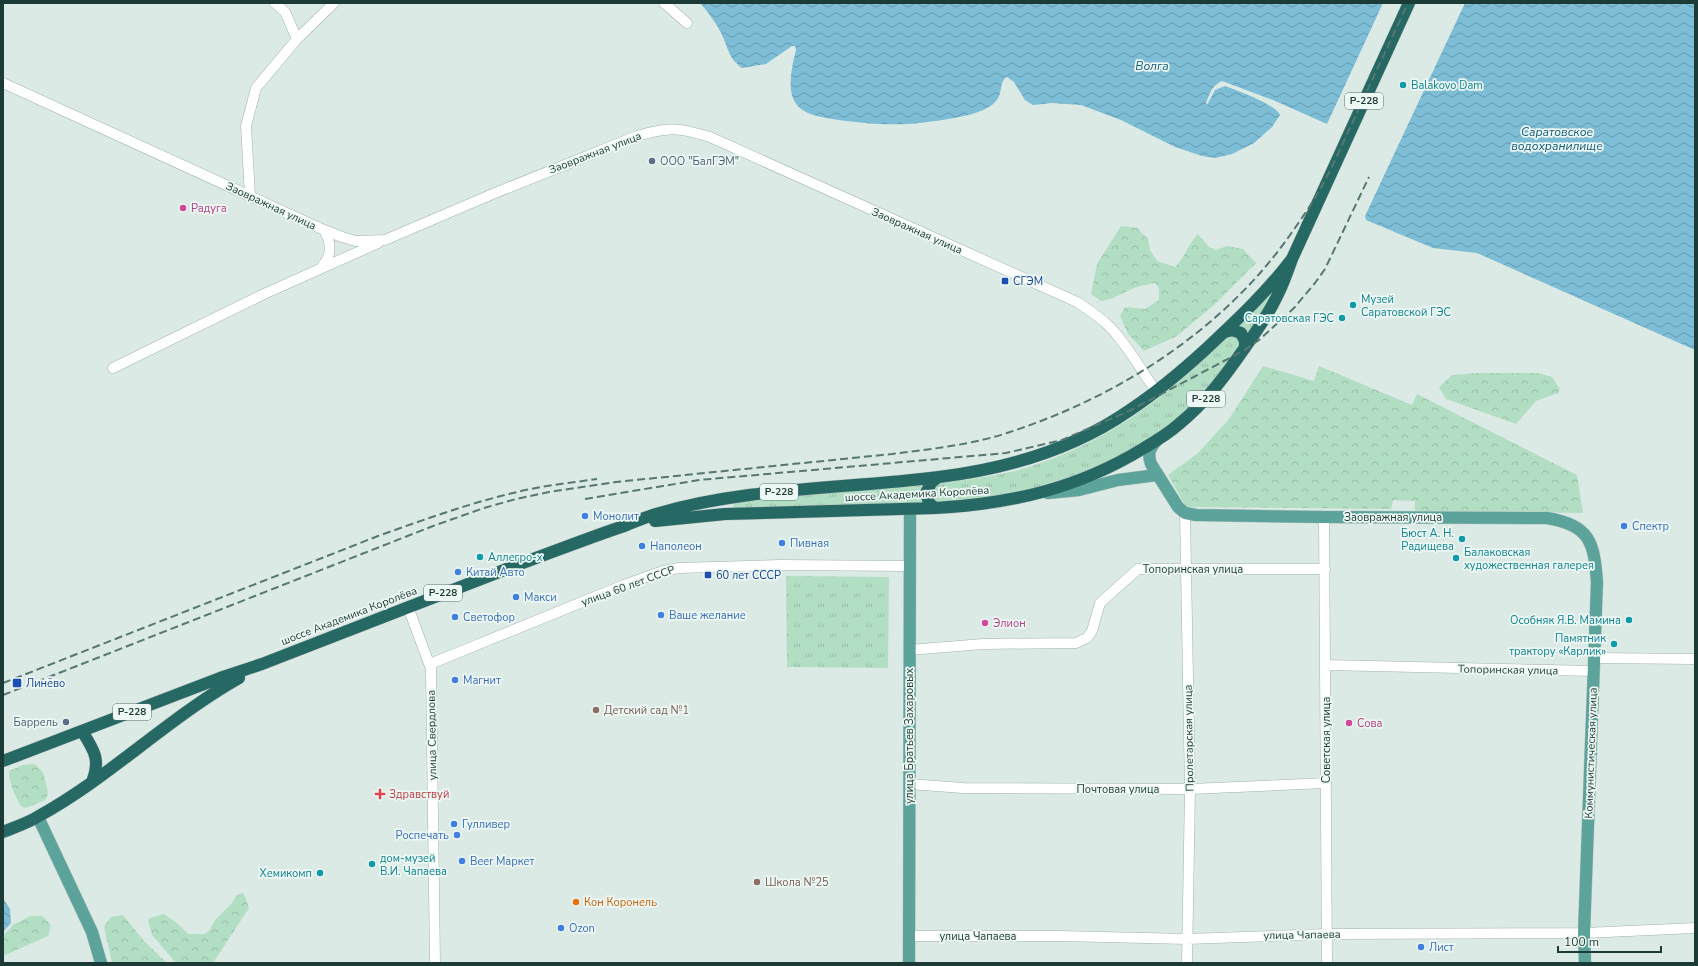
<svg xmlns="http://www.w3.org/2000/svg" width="1698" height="966" font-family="'Nunito Sans',sans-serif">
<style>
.grass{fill:url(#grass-tufts)}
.forest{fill:url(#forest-crowns)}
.water{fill:url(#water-waves)}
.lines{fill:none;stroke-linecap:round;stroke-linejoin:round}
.minor-casing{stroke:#9fb2ae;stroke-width:11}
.major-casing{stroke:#bbc4c3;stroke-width:13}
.highway-casing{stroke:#bbc4c3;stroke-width:13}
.minor{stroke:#fff;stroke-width:10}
.major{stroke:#5ca49b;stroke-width:12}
.highway{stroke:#266964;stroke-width:12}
.rail{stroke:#567772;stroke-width:2;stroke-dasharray:8 4;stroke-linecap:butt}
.culture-dot{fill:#0f9aa8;stroke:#edf7f3;stroke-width:1.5}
.service-dot{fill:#5c6f8a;stroke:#edf7f3;stroke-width:1.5}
.hotel-dot{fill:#d1479c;stroke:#edf7f3;stroke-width:1.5}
.transit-dot{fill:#1a4fb4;stroke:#edf7f3;stroke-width:1.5}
.shop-dot{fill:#3f7fe0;stroke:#edf7f3;stroke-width:1.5}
.education-dot{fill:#8d6e63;stroke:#edf7f3;stroke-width:1.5}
.health-dot{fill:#e0444e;stroke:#edf7f3;stroke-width:1.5}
.food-dot{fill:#e8710a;stroke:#edf7f3;stroke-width:1.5}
.labels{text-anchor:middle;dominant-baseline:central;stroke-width:3.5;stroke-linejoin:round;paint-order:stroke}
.shield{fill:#edf7f3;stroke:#5b736f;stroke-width:1}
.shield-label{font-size:10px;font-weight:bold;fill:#1d3b36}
.culture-label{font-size:11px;fill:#0d838f;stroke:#edf7f3;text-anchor:start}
.street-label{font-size:11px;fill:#1d3b36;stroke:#edf7f3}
.service-label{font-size:11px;fill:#4e5e75;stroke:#edf7f3;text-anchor:start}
.hotel-label{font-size:11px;fill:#b23c85;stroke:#edf7f3;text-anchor:start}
.transit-label{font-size:11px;fill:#164399;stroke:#edf7f3;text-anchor:start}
.shop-label{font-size:11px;fill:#366cbe;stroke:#edf7f3;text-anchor:start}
.education-label{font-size:11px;fill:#785e54;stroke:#edf7f3;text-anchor:start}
.health-label{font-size:11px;fill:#be3a42;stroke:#edf7f3;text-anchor:start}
.food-label{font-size:11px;fill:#c56008;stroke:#edf7f3;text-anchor:start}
.water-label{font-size:12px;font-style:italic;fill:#125c7b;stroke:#edf7f3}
</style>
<defs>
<pattern id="grass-tufts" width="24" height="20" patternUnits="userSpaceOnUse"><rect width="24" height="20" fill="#b2dec4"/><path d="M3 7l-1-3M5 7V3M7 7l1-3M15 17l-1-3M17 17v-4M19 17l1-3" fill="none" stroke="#99bfa9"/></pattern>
<pattern id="forest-crowns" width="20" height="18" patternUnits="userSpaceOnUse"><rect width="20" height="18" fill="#b2dec4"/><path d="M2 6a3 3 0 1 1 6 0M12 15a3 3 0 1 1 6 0" fill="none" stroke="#99bfa9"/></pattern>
<pattern id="water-waves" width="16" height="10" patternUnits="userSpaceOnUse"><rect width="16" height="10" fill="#7dbdd6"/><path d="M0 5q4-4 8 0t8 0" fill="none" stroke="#669bae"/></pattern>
</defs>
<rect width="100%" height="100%" fill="#dceae6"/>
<path class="grass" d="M1283,275L1251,336L1238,325Z
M1236,335L1241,343L1239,351L1195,404L1167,428L1136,450L1072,480L988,499L937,502L932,500V488L937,484C963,480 989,477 1015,471C1059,459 1101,439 1138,413C1170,392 1197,363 1224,336Z
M928,481L922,495L921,504L733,509L734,501Z
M786,576L889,577L888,668L787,667Z"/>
<path class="forest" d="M1121,226L1137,228L1148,239L1150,250L1157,261L1175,267C1186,256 1188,244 1198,234L1209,247L1216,250L1227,246L1243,249L1256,263L1214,305L1177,336L1144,351L1128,334L1120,316L1125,307L1145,309L1159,300V288L1155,283L1136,287L1111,299L1101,301L1091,294L1097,264Z
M1263,366L1314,381L1319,366L1412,405L1417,394L1577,475L1583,513L1415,511V501L1393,500L1391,509L1186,507L1168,475L1198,453L1229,419Z
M1478,373H1538L1552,377L1560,389L1558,393L1536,401L1516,424L1446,399L1439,387L1452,375Z
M32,764L36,765L43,772L48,792L47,797L45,800L26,808L22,807C17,801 8,780 9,771L23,765Z
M241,893L244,894L249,908L213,963H176L152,935L148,920L150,918L164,914L177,923L188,934H204L209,931L215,920L232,903L236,896Z
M123,915L144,941L167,963H112L104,926L111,917Z
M30,916H42L51,925L48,936L3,956V936L13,925Z"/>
<path class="water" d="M700,3H1383L1327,124L1273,100L1222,81C1212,85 1210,93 1206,103L1207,105L1215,90L1225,86C1236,90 1277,105 1280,115L1272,127L1254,143L1232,154L1215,158L1202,156L1175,147L1121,120L1081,105L1052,103L1033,105L1025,100L1014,82L1007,77L1005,78C998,87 1004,95 993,104C982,113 968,115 954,118C911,126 882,126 839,120C826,118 806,116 797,105C787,93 791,72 794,58C795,53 797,51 795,46H792L766,64L742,68C729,58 729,51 723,37C717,24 709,13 700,3Z
M1465,3H1695V350L1477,253L1433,248L1366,220L1365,216Z
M3,898L10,909L11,923L3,932Z"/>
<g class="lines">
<defs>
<path id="minor" d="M275,3L285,12L297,39
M664,3L687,23
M3,83L324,230L342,237L356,241L385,240L495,193L637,136C670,127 677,127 710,137L1077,302C1089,310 1100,317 1110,327C1128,346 1141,370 1156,391
M250,196L246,126L256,88L297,39L334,3
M321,268C332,256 332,244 324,230
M113,368L264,294L378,243
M1185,513L1190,789L1187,963
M1324,517L1327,963
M408,607L431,669L435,963
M909,650L983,644L1076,643L1087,638L1092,631L1100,603L1138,569H1325
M1594,658L1695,659
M430,664L624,585L663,571L679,568L781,565L910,566
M1326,665L1594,671
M909,784L963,788L1190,789L1326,783
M909,936H1061L1187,939L1327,934L1584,933L1695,928"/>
<path id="major" d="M1157,440C1150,448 1147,453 1151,464L1178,507L1185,513L1196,515L1324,517L1547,518C1590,525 1594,542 1597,582L1584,933L1585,963
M1048,493L1079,490L1118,480L1157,475
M38,817L92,932L101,963
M909,963L910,509"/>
<path id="highway" d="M1225,332L1232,330L1241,333L1245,341V348
M935,508L929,503L926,493L931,483L937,478
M655,521L725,514L935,508C1012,504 1079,488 1144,448C1156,441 1169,433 1179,424C1206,402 1226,375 1246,346C1258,329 1270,312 1279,292C1284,282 1288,270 1292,259L1409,3
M82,731C94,750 101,760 92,782
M3,761L220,678L262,664C347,631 432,598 517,565C553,552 588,538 624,526C635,522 645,517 656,514C746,487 846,489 939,477C1005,469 1074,449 1130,410C1157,392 1182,371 1206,349C1237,320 1266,293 1292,259
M3,832C15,827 28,823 39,816C110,777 168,718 239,678"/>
</defs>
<use href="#minor" class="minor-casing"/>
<use href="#major" class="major-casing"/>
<use href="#highway" class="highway-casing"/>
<use href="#minor" class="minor"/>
<use href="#major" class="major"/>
<use href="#highway" class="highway"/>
<path class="rail" d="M585,499L699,480L1006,453L1062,440L1129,411L1243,351L1259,340L1294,308L1315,283L1325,269L1369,177
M3,683L378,536C423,520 467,504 513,493C540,486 569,483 597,479
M3,695L433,526L484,508L516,499L549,492L616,482L892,454C931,449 970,445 1007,433C1103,402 1194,348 1261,272C1281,249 1299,223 1315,198C1330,173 1342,145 1354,119C1372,80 1390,42 1408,3"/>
</g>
<g class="culture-dot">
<circle cx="1403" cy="85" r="4"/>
<circle cx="1353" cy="305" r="4"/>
<circle cx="1342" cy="318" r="4"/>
<circle cx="1462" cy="539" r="4"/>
<circle cx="480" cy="557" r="4"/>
<circle cx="1456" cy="558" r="4"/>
<circle cx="1629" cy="620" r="4"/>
<circle cx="1614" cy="644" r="4"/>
<circle cx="372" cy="864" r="4"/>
<circle cx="320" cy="873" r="4"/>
</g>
<g class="service-dot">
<circle cx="652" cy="161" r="4"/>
<circle cx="66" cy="722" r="4"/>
</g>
<g class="hotel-dot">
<circle cx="183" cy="208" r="4"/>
<circle cx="985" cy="623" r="4"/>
<circle cx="1349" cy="723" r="4"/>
</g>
<g class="transit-dot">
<rect x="1001" y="277" width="8" height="8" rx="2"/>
<rect x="704" y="571" width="8" height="8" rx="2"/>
<rect x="12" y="678" width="10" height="10" rx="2"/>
</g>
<g class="shop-dot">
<circle cx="585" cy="516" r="4"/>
<circle cx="1624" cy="526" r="4"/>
<circle cx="782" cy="543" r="4"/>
<circle cx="642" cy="546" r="4"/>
<circle cx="458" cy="572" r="4"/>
<circle cx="516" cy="597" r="4"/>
<circle cx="661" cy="615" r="4"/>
<circle cx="455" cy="617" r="4"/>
<circle cx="455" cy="680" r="4"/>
<circle cx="454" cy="824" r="4"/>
<circle cx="457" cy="835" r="4"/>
<circle cx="462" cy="861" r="4"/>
<circle cx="561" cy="928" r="4"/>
<circle cx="1421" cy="947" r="4"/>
</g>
<g class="education-dot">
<circle cx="596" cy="710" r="4"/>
<circle cx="757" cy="882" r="4"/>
</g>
<path class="health-dot" d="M378 788h4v4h4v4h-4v4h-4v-4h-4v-4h4z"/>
<circle class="food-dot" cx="576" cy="902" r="4"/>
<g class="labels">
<g class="shield">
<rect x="1345" y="93" width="38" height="16" rx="3"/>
<rect x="1187" y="391" width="38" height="16" rx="3"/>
<rect x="760" y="484" width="38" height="16" rx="3"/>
<rect x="424" y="585" width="38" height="16" rx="3"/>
<rect x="113" y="704" width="38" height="16" rx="3"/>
</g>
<g class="shield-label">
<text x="1364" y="101">Р-228</text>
<text x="1206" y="399">Р-228</text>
<text x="779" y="492">Р-228</text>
<text x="443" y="593">Р-228</text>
<text x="132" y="712">Р-228</text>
</g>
<g class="culture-label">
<text x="1411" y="85">Balakovo Dam</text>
<text x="1361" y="299">Музей<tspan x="1361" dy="13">Саратовской ГЭС</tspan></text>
<text x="1334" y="318" text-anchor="end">Саратовская ГЭС</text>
<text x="1454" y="533" text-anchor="end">Бюст А. Н.<tspan x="1454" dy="13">Радищева</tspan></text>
<text x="1464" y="552">Балаковская<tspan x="1464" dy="13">художественная галерея</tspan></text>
<text x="488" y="557">Аллегро-х</text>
<text x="1621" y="620" text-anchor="end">Особняк Я.В. Мамина</text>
<text x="1606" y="638" text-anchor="end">Памятник<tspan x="1606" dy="13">трактору «Карлик»</tspan></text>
<text x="380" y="858">дом-музей<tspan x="380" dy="13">В.И. Чапаева</tspan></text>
<text x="312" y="873" text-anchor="end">Хемикомп</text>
</g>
<g class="street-label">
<text transform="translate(595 153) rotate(-21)">Заовражная улица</text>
<text transform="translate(271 206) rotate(25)">Заовражная улица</text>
<text transform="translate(917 231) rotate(24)">Заовражная улица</text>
<text transform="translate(917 494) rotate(-3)">шоссе Академика Королёва</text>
<text x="1393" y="517">Заовражная улица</text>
<text x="1193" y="569">Топоринская улица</text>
<text transform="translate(628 586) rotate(-20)">улица 60 лет СССР</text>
<text transform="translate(349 616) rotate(-21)">шоссе Академика Королёва</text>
<text transform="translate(1508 670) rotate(1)">Топоринская улица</text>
<text transform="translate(432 735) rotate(-91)">улица Свердлова</text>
<text transform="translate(909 736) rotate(-90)">улица Братьев Захаровых</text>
<text transform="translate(1189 738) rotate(-91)">Пролетарская улица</text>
<text transform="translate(1326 740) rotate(-90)">Советская улица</text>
<text transform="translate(1591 753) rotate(-88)">Коммунистическая улица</text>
<text x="1118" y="789">Почтовая улица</text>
<text transform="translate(1302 935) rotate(-1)">улица Чапаева</text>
<text x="978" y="936">улица Чапаева</text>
</g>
<g class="service-label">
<text x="660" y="161">ООО "БалГЭМ"</text>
<text x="58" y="722" text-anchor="end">Баррель</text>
</g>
<g class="hotel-label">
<text x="191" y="208">Радуга</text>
<text x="993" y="623">Элион</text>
<text x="1357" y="723">Сова</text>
</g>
<g class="transit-label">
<text x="1013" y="281">СГЭМ</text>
<text x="716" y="575">60 лет СССР</text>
<text x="26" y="683">Линёво</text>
</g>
<g class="shop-label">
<text x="593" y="516">Монолит</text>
<text x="1632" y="526">Спектр</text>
<text x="790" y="543">Пивная</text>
<text x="650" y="546">Наполеон</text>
<text x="466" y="572">Китай Авто</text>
<text x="524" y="597">Макси</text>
<text x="669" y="615">Ваше желание</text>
<text x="463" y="617">Светофор</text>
<text x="463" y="680">Магнит</text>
<text x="462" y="824">Гулливер</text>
<text x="449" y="835" text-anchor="end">Роспечать</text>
<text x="470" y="861">Beer Маркет</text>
<text x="569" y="928">Ozon</text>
<text x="1429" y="947">Лист</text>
</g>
<g class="education-label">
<text x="604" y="710">Детский сад №1</text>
<text x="765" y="882">Школа №25</text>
</g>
<g class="health-label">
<text x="389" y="794">Здравствуй</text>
</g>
<g class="food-label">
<text x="584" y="902">Кон Коронель</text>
</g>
<g class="water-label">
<text x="1152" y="66">Волга</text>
<text x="1557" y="132">Саратовское<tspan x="1557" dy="14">водохранилище</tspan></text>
</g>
</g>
<rect width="1698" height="966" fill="none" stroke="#1d3b36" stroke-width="8"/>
<path d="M1558 946v6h103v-6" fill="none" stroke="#1d3b36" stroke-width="2"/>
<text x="1564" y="946" font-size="12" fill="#1d3b36" stroke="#edf7f3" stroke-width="3" paint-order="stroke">100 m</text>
</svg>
